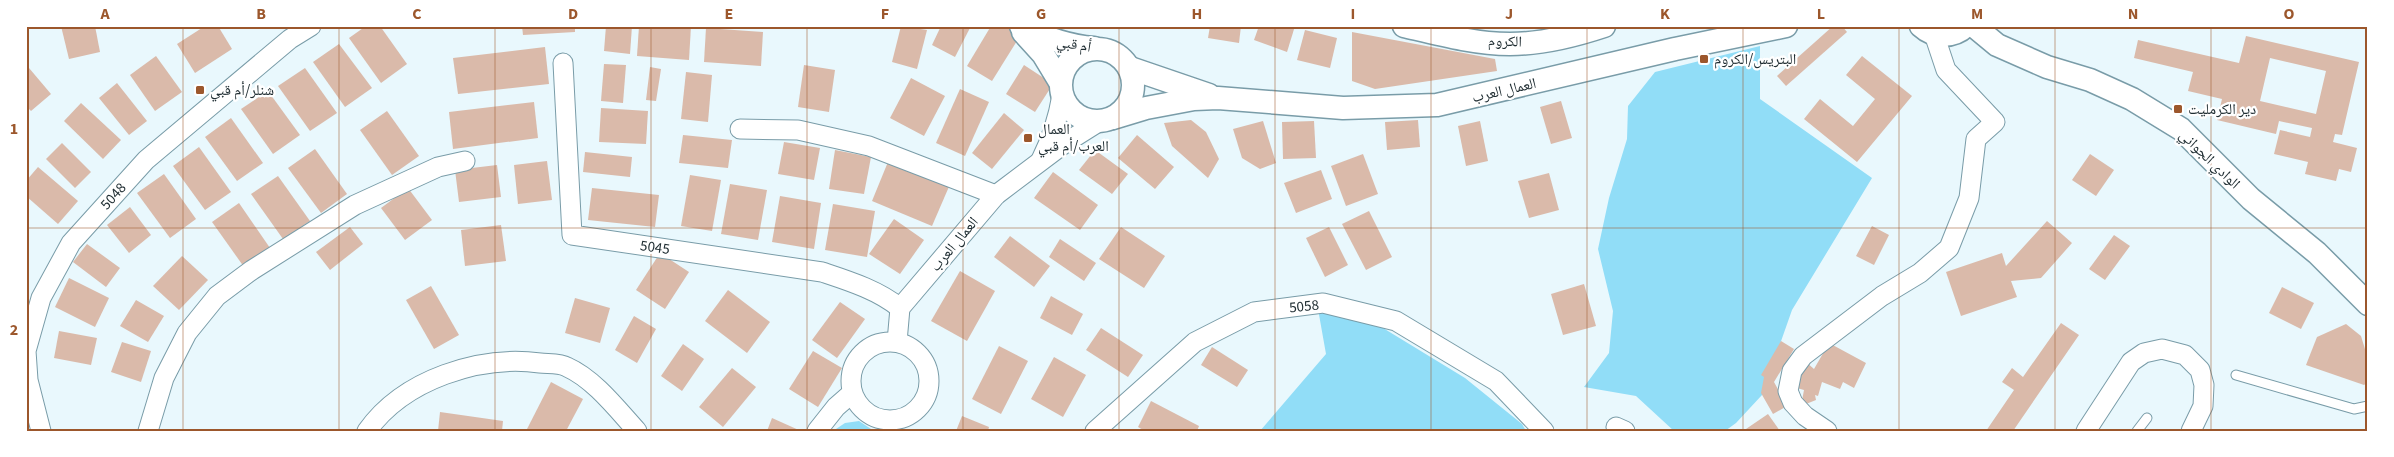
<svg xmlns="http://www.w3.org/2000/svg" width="2394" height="457" font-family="'Source Sans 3','Noto Naskh Arabic',sans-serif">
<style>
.green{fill:#91ddf7}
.building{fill:#dabaaa;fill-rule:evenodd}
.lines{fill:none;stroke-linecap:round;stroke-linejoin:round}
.service-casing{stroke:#799ca8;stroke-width:11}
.minor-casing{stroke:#799ca8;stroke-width:21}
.tertiary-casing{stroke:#799ca8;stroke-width:25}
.service{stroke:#fff;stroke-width:9}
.minor{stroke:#fff;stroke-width:19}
.tertiary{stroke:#fff;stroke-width:22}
.grid{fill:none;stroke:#9c572c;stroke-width:1;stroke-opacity:0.55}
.poi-dot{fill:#9c572c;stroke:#fff;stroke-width:2}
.labels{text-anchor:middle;stroke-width:4.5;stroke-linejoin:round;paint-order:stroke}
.street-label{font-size:15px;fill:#202e33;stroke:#fff}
.poi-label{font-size:15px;fill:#202e33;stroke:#fff;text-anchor:start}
.neatline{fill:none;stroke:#9c572c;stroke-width:2}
.grid-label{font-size:16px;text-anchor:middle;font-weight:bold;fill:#9c572c}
</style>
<rect width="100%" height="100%" fill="#e9f8fd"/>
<g class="green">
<polygon points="1760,46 1760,99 1872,178 1792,310 1762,395 1736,423 1725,431 1674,431 1636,396 1584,387 1609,353 1613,311 1598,249 1609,198 1627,139 1628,106 1655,72"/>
<polygon points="1318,309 1383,328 1465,378 1522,424 1526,431 1260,431 1326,354"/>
<polygon points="859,421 874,431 833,431 845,423"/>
</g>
<g class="building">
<polygon points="61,26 95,26 100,52 69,59"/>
<polygon points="205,26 218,26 232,49 195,73 177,44"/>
<polygon points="366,26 380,26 407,64 381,83 349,38"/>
<polygon points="522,26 575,26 575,32 523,35"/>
<polygon points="606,26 632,26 630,54 604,51"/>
<polygon points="639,26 691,26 689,60 637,56"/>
<polygon points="901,26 927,30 917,69 892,62"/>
<polygon points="941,26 971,26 955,57 932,45"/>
<polygon points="991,26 1005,26 1020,36 992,81 967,66"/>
<polygon points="1210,26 1241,26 1239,43 1208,38"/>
<polygon points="1259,26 1295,26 1287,52 1254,40"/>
<polygon points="1833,26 1842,26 1847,32 1786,86 1777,76"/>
<polygon points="706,28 763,32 761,66 704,62"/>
<polygon points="1305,30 1337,38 1330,68 1297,60"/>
<polygon points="1352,32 1495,59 1497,71 1375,89 1352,81"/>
<path d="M2246 36 2359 62 2342 135 2335 134 2333 142 2357 148 2351 172 2339 169 2336 181 2305 174 2308 162 2274 154 2280 130 2310 137 2312 128 2279 121 2276 134 2217 120 2222 99 2188 91 2193 72 2134 58 2138 40 2239 63ZM2270 58 2326 71 2316 114 2260 101Z"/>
<polygon points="339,44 372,88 345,107 313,62"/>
<polygon points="545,47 549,84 458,94 453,58"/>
<polygon points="156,56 182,92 155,111 130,75"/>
<polygon points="1862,56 1912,96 1857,162 1804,119 1820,99 1853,126 1875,99 1846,75"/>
<polygon points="604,64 626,65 623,103 601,101"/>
<polygon points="804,65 835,70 829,112 798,107"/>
<polygon points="1024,65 1053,84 1035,112 1006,94"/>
<polygon points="650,67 661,69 656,101 646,100"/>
<polygon points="29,68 51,94 31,111 26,106 26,70"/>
<polygon points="305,68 337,113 310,131 278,86"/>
<polygon points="686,72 712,75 708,122 681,119"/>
<polygon points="911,78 945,96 924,136 890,118"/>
<polygon points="117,83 147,121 129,135 99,98"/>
<polygon points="960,89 989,102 965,156 936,143"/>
<polygon points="268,91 300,135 273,154 241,109"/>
<polygon points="1561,101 1572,138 1551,144 1540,107"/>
<polygon points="534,102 538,138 453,149 449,112"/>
<polygon points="81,103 121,140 103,159 64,121"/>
<polygon points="601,108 648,111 646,144 599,142"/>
<polygon points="387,111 419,156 392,175 360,130"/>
<polygon points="1004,113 1024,130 992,169 972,153"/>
<polygon points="231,118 263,163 237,181 205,137"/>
<polygon points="1191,120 1206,132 1219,159 1208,178 1172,146 1164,123"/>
<polygon points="1418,120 1420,147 1387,150 1385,122"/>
<polygon points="1263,121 1276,163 1260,169 1242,158 1233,129"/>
<polygon points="1314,121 1316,158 1283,159 1282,122"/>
<polygon points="1480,121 1488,161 1466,166 1458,126"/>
<polygon points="683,135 732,140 728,168 679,163"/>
<polygon points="1137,135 1174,167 1155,189 1118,158"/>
<polygon points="784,142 820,148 814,180 778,174"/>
<polygon points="62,143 91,172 75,188 46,159"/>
<polygon points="199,147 231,192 205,210 173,166"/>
<polygon points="315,149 347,194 321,213 288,168"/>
<polygon points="835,150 871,157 864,194 829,189"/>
<polygon points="1095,150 1128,174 1112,194 1079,170"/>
<polygon points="585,152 632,157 630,177 583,172"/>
<polygon points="1363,154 1378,194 1346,206 1331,166"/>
<polygon points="2090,154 2114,170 2096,196 2072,180"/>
<polygon points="890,157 951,182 932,226 872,201"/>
<polygon points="547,161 552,200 518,204 514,165"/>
<polygon points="497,165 501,197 459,202 455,170"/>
<polygon points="38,167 78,201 58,224 26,196 26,181"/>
<polygon points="1321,170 1332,199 1296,213 1284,183"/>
<polygon points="1053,172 1098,205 1080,230 1034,198"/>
<polygon points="1549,173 1559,210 1529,218 1518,181"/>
<polygon points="164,174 196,219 170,238 137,193"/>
<polygon points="690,175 721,180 712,231 681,226"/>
<polygon points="278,176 310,221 283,239 251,194"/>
<polygon points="730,184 767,190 758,240 721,234"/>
<polygon points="408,188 432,220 405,240 381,208"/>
<polygon points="592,188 659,195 655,227 588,220"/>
<polygon points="780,196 821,203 814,249 772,242"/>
<polygon points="239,203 270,248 244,267 212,222"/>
<polygon points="833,204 875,211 867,257 825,250"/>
<polygon points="130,207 151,235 129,253 107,225"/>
<polygon points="1369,211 1392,257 1366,270 1342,224"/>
<polygon points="894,219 924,240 900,274 869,254"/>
<polygon points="2047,221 2072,243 2041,278 2011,281 2017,297 1961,316 1946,272 2002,253 2006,266"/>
<polygon points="501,225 506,261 465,266 461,230"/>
<polygon points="1872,226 1889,235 1874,265 1856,256"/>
<polygon points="350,227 363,244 330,270 316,252"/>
<polygon points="1121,227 1165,256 1144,288 1099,259"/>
<polygon points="1329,227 1348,265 1325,277 1306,238"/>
<polygon points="2114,235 2130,246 2105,280 2089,269"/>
<polygon points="1010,236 1050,266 1034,287 994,257"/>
<polygon points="1060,239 1096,263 1084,281 1049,257"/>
<polygon points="87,244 120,268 106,287 73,262"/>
<polygon points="660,253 689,272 665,309 636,290"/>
<polygon points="182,256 208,280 179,310 153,286"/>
<polygon points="960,271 995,291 967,341 931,321"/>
<polygon points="69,278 109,298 95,327 55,307"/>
<polygon points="1584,284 1596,326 1563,335 1551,294"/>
<polygon points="431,286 459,335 434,349 406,300"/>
<polygon points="2282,287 2314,303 2301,329 2269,313"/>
<polygon points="728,290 770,322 747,353 705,321"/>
<polygon points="1051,296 1083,314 1072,335 1040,318"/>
<polygon points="575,298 610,308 600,343 565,333"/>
<polygon points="136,300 164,316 148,342 120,326"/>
<polygon points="840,302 865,319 837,358 812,340"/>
<polygon points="634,316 656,329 637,363 615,350"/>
<polygon points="2061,323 2079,335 2013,431 1986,431 2014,390 2002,382 2012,368 2023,377"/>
<polygon points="2346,324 2361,336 2368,359 2368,382 2364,385 2306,365 2317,337"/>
<polygon points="1101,328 1143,355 1128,377 1086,350"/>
<polygon points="59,331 97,338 91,365 54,358"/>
<polygon points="1781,341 1794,349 1774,382 1787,406 1773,414 1761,393 1764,377 1761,375"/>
<polygon points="122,342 151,351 141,382 111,372"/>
<polygon points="1829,343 1866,363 1854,388 1843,382 1840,389 1822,382 1818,396 1815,395 1816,400 1801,406 1804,390 1797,388 1801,369 1806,362 1814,369"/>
<polygon points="683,344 704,359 682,391 661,376"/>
<polygon points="999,346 1028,361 1001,414 972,399"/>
<polygon points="1212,347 1248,370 1237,387 1201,365"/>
<polygon points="813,351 842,368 818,407 789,389"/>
<polygon points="1054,357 1086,375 1063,417 1031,399"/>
<polygon points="732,368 756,387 723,427 699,407"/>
<polygon points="551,382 583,399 566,431 526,431"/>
<polygon points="1151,401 1199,426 1197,431 1145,431 1138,427"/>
<polygon points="440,412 503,421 502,431 438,431"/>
<polygon points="1768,414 1780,431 1743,431"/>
<polygon points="962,416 989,427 988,431 956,431"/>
<polygon points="772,418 801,431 767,431"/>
</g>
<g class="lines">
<defs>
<g id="service">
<polyline points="2236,375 2354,409 2368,406"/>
<polyline points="2137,431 2147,418"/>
</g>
<g id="minor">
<path d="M563 63 572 235 822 272C849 281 878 290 900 308"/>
<polyline points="740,129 798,130 869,146 996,195"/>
<path d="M1041 160C1052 138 1058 119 1062 95"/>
<circle cx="890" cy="381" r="39"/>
<polyline points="897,342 900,308 996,195 1065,143 1100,121"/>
<polyline points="1616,427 1625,431"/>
<polyline points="41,431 28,380 26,351 41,298 71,243 146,160 290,39 311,26"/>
<polyline points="148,431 164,378 187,333 217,296 252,270 355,205 438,167 465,161"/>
<path d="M367 431C404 379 480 355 540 363 548 364 560 363 567 367 594 379 617 409 637 431"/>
<polyline points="817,431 836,407 852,393"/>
<polyline points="1095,431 1195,342 1254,312 1323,303 1396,321 1496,381 1544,431"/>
<polyline points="1827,431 1805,416 1793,403 1788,391 1792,371 1803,356 1882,296 1920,273 1949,248 1969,198 1976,139 1995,122 1946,70 1934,34"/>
<polyline points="2086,431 2131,362 2144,353 2162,349 2185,355 2200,370 2204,385 2203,406 2191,431"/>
</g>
<g id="tertiary">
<path d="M1021 26C1045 38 1067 46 1094 48"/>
<path d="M1404 26C1438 34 1475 44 1510 44 1543 44 1574 36 1604 26"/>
<path d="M1921 26C1934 38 1953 38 1966 26"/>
<polyline points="1974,26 1997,45 2047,67 2090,80 2132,99 2181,129 2251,199 2317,253 2368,304"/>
<polyline points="1023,32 1043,54 1060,82"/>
<circle cx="1097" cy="85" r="36"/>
<polyline points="1130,68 1209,95"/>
<polyline points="1113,118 1146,108 1194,99 1218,98 1343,108 1437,105 1675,49 1786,26"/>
</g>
</defs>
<use href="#service" class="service-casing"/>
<use href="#minor" class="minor-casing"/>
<use href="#tertiary" class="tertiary-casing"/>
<use href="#service" class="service"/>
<use href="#minor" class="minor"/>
<use href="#tertiary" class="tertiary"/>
</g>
<path class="grid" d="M183 26V431M339 26V431M495 26V431M651 26V431M807 26V431M963 26V431M1119 26V431M1275 26V431M1431 26V431M1587 26V431M1743 26V431M1899 26V431M2055 26V431M2211 26V431M26 228H2368"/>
<g class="poi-dot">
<rect x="1699" y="54" width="10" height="10" rx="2.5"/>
<rect x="195" y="85" width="10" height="10" rx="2.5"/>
<rect x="2173" y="104" width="10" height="10" rx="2.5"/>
<rect x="1023" y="133" width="10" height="10" rx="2.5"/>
</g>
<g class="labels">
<g class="street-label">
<text transform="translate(1505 41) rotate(2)" y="5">الكروم</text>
<text transform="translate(1074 44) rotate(10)" y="5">أم قبي</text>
<text transform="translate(1504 90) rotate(-13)" y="5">العمال العرب</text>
<text transform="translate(2210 159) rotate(44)" y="5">الوادي الجواني</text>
<text transform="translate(113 196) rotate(-48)" y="5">5048</text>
<text transform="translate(954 244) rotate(-50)" y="5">العمال العرب</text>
<text transform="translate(655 247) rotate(8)" y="5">5045</text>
<text transform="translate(1304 306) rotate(-6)" y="5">5058</text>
</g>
<g class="poi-label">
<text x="1714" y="64">البتريس/الكروم</text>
<text x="210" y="95">شنلر/أم قبي</text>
<text x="2188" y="114">دير الكرمليت</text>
<text x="1038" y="134">العمال<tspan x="1038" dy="17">العرب/أم قبي</tspan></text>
</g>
</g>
<rect width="2394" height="457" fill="none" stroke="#ffffff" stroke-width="55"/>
<rect x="28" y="28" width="2338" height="402" class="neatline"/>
<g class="grid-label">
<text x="105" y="19">A</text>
<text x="261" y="19">B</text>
<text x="417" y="19">C</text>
<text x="573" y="19">D</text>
<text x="729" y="19">E</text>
<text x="885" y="19">F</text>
<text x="1041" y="19">G</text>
<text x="1197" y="19">H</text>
<text x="1353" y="19">I</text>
<text x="1509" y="19">J</text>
<text x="1665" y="19">K</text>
<text x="1821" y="19">L</text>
<text x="1977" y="19">M</text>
<text x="2133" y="19">N</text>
<text x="2289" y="19">O</text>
<text x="14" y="134">1</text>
<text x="14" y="335">2</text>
</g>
</svg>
